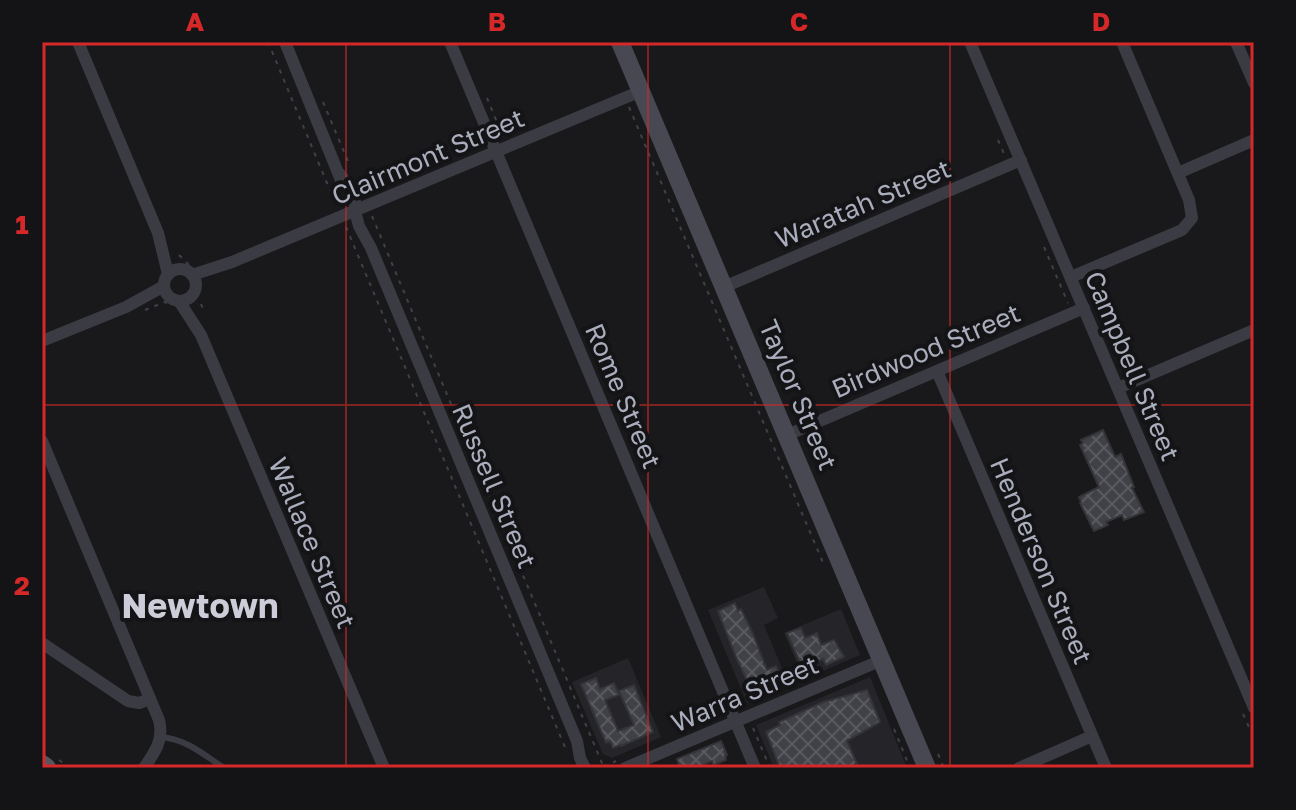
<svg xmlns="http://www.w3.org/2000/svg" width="1296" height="810" font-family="'Golos Text',sans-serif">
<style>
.built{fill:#252529}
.building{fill:url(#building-cross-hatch);stroke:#343338;stroke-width:2}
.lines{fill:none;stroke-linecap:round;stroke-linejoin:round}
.path{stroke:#3f4048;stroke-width:2;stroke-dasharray:4 6;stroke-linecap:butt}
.lane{stroke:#3b3b43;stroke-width:6}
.street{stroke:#3b3b43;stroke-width:12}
.secondary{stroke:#474851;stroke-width:18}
.primary{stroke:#555660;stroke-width:20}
.grid{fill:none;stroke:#d62828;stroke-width:2;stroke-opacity:0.55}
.labels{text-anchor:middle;stroke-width:8;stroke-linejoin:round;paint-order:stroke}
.street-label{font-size:26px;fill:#aaadbc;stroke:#141417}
.district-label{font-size:34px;font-weight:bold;fill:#cccdd8;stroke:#141417}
.neatline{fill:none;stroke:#d62828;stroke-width:3}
.grid-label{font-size:26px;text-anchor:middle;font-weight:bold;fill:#d62828}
</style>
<defs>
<pattern id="building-cross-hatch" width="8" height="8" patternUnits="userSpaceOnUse" patternTransform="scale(2)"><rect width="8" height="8" fill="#404146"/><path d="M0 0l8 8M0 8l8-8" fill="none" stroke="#595a5f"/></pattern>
</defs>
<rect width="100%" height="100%" fill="#19191c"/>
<g class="built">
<polygon points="764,587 778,618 764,625 789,685 747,703 708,610"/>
<polygon points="841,609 860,655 804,679 784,633"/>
<polygon points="628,658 661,737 612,758 603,754 572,682"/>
<polygon points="870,677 907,768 774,768 756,725"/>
</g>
<g class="building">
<polygon points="1103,430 1115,457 1121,454 1134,487 1132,488 1144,512 1124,520 1122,515 1106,522 1108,525 1094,531 1080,503 1081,502 1079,497 1099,487 1080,445 1083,443 1081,440"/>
<polygon points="735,603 738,611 741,609 753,634 767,670 776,666 783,681 753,693 736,657 718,611"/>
<polygon points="801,628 805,638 817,633 821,645 834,640 844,657 826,665 823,659 802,667 787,633"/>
<polygon points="596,678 600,689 614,683 619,695 605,700 618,731 634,725 619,691 634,685 653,732 621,746 620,745 613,748 610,741 606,743 581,684"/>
<polygon points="867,690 880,722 847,741 857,764 849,768 780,768 766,732 780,725 779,722 823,702"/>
<polygon points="721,741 727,755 725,756 726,760 713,765 712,761 696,768 680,768 677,759"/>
</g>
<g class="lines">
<g class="path">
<polyline points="268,42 337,207"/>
<polyline points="487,98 503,137"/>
<polyline points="323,102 350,166"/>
<polyline points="629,107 824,565"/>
<polyline points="998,140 1005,156"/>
<polyline points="372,216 604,768"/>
<polyline points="346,227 567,752"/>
<polyline points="1044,247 1068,303"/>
<polyline points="179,255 189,265"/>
<polyline points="201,304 203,309"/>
<polyline points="145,310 165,302 169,304"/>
<polyline points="1243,714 1254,738"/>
<polyline points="753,728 770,768"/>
<polyline points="894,729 910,768"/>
<polyline points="938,754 944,768"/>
<polyline points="59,760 71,768"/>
<polyline points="604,767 616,761"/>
</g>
<path class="lane" d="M161 737C186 739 203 754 224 768"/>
<g class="street">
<polyline points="78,42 158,233 168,274"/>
<polyline points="285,42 341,180"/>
<polyline points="450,42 755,768"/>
<polyline points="970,42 1254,708"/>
<polyline points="1236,42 1254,83"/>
<polyline points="1178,173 1254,140"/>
<polyline points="340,174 350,189 355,201 355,211 359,226 371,248 577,741 580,758 585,768"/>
<circle cx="180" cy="285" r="16"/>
<polyline points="192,275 232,262 641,91"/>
<polyline points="1071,277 1182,230 1192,218 1189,200 1122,42"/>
<polyline points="724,287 1021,160"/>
<polyline points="179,301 201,335 384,768"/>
<polyline points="42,341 126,307 164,286"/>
<polyline points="937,371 1106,768"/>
<polyline points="1118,388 1254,330"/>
<polyline points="787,435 1084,308"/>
<path d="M42 441 159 720C164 740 155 752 144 768"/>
<polyline points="42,643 128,701 139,703 150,699"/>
<polyline points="625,768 882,660"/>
<polyline points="1019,768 1092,736"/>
</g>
<polyline class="secondary" points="620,42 927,768"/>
<polyline class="primary" points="42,765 46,768"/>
</g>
<path class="grid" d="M346 42V768M648 42V768M950 42V768M42 405H1254"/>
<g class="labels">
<g class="street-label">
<text transform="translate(428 157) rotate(-23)" y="9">Clairmont Street</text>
<text transform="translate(863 204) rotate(-23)" y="9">Waratah Street</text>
<text transform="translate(926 351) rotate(-23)" y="9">Birdwood Street</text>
<text transform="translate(1132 366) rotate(67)" y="9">Campbell Street</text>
<text transform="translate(798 395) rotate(67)" y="9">Taylor Street</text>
<text transform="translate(623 396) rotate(67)" y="9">Rome Street</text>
<text transform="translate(494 486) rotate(67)" y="9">Russell Street</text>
<text transform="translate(312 543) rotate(67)" y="9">Wallace Street</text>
<text transform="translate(1041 561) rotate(67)" y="9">Henderson Street</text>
<text transform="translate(745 694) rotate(-23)" y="9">Warra Street</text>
</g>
<g class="district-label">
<text x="200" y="618">Newtown</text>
</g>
</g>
<rect width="1296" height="810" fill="none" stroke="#141417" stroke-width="88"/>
<rect x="44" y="44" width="1208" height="722" class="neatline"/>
<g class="grid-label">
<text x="195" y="31">A</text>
<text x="497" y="31">B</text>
<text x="799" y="31">C</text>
<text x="1101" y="31">D</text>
<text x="22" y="234">1</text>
<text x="22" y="595">2</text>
</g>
</svg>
